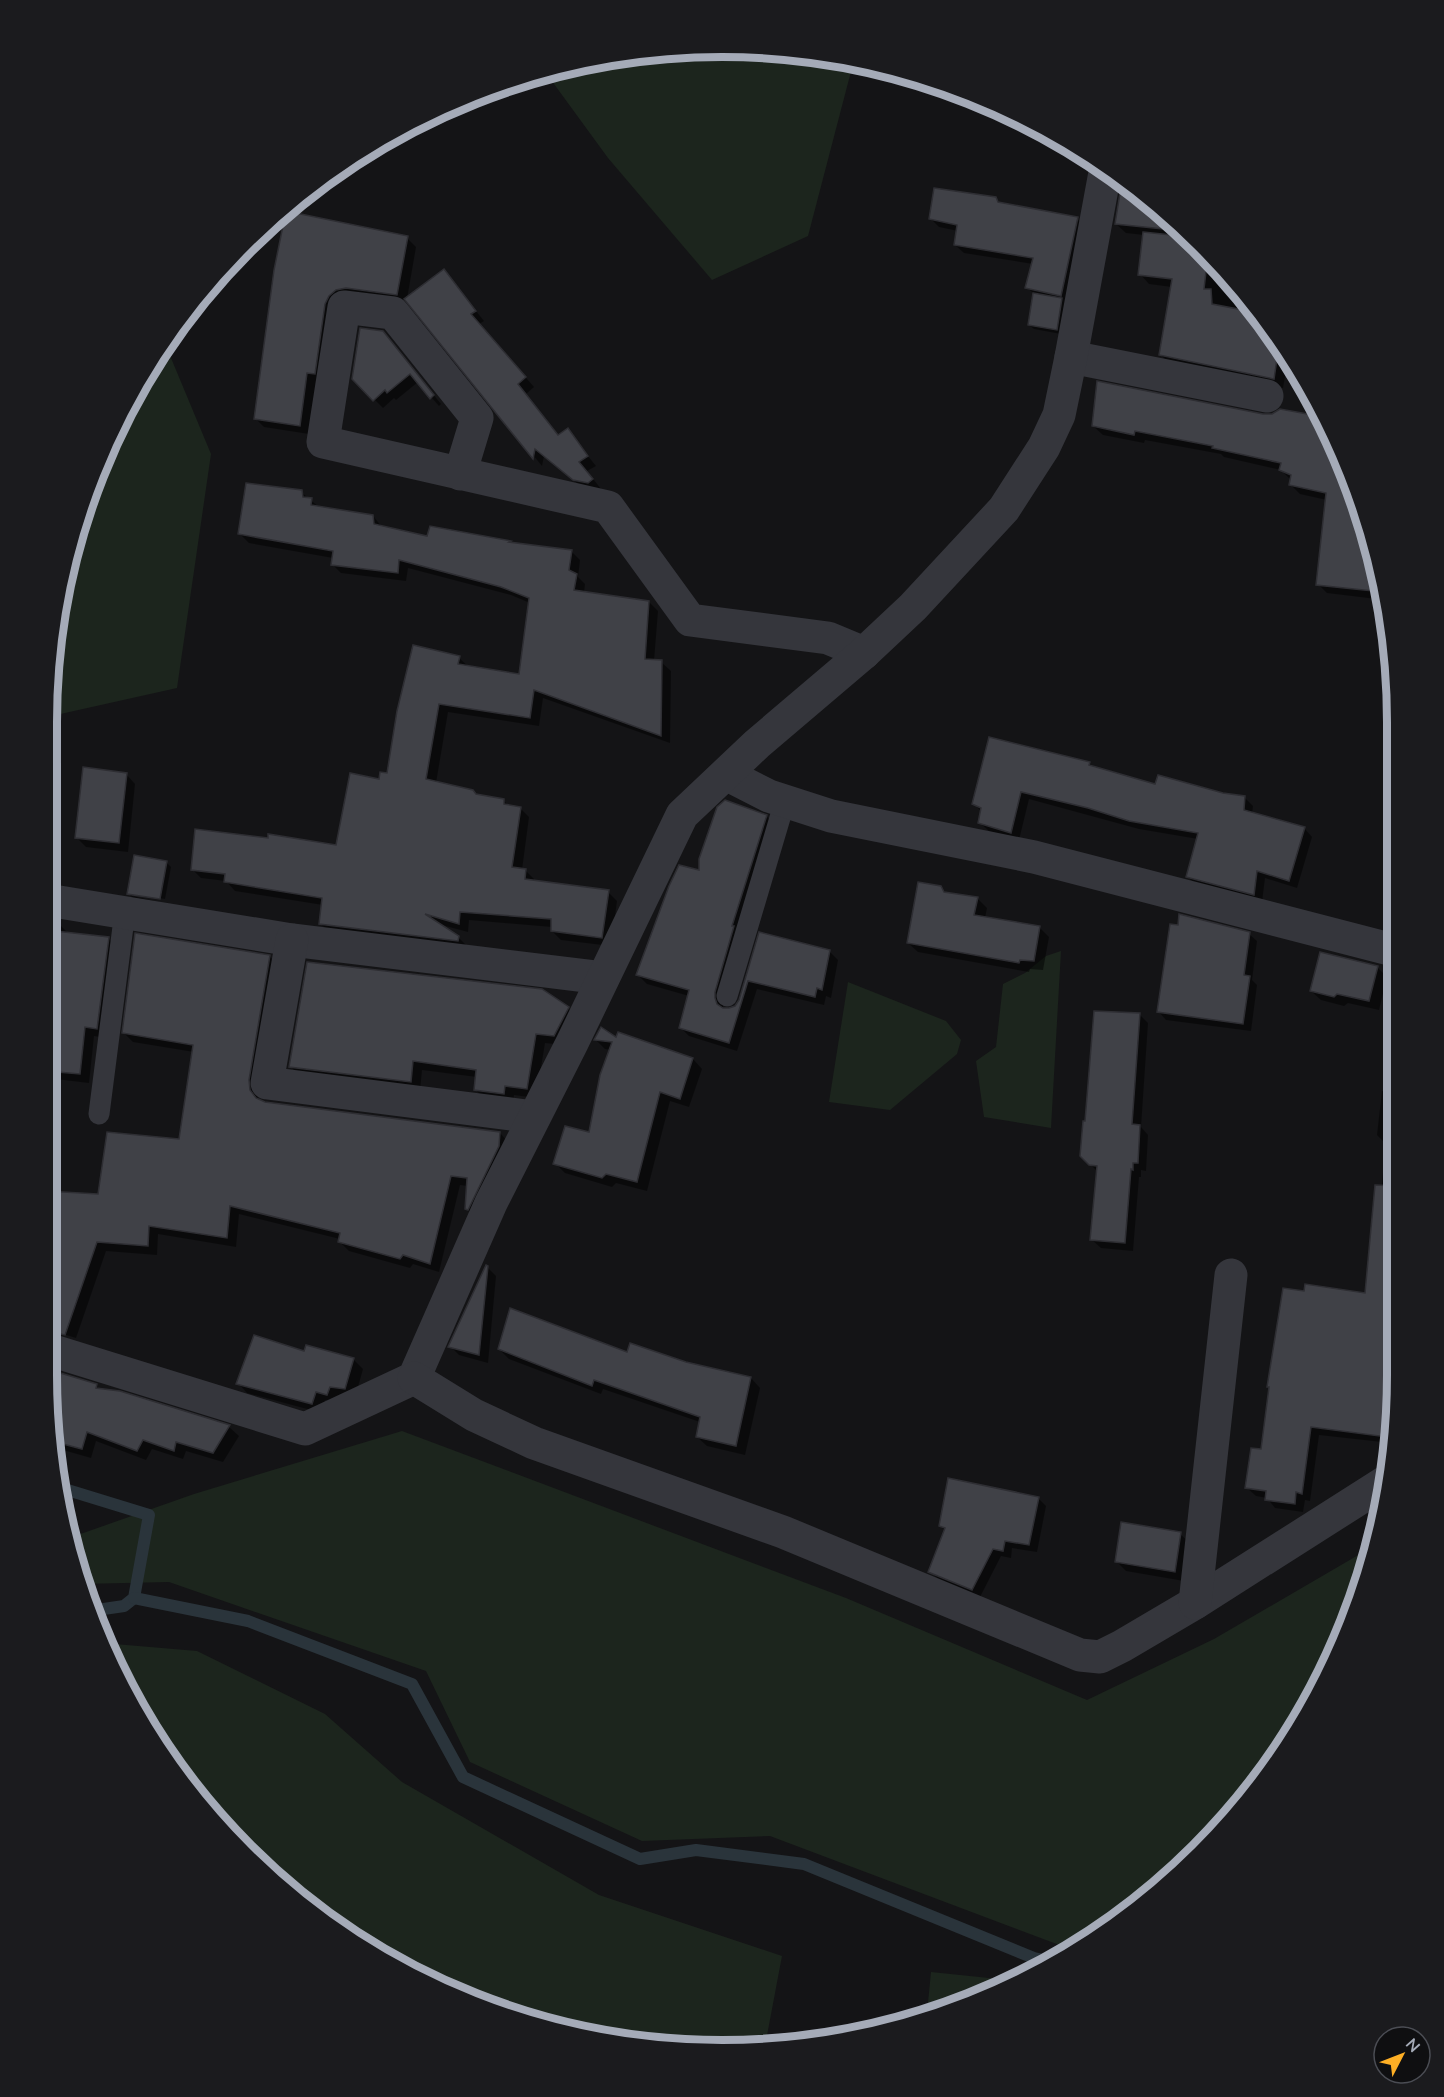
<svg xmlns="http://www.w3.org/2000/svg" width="1444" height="2097" font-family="Mulish,sans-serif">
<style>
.green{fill:#1c251d}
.shadow{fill:#0007}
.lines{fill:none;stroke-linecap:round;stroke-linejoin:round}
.stream{stroke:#2a343b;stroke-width:12}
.building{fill:#404147;stroke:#2e2e33;stroke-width:1.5}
.service{stroke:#35363c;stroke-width:21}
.minor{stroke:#35363c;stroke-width:33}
.rim{fill:none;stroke:#a5abb8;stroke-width:8}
</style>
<rect width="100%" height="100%" fill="#141416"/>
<g class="green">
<polygon points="722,47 854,60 808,236 712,280 608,158 546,73 591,59"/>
<polygon points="166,346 211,454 177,688 47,717 59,591 82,505 137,385"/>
<polygon points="1061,951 1051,1128 984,1117 976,1061 996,1047 1003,984 1025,973 1046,956"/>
<polygon points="848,982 946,1021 961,1040 957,1054 890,1110 829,1102"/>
<polygon points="402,1431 846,1598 1087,1700 1214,1639 1372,1547 1346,1634 1283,1751 1199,1853 1098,1936 1077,1949 1062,1946 770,1836 642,1841 470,1762 426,1671 169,1582 81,1584 70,1550 68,1534 72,1537 194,1494"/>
<polygon points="103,1643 197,1651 325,1714 402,1782 599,1895 782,1956 765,2046 722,2050 634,2045 463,1999 347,1937 277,1883 160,1750"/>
<polygon points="931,1972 1019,1981 927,2013"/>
</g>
<g class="shadow">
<polygon points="1123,181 1200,245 1258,311 1288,359 1283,388 1170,364 1161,355 1172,287 1149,284 1140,274 1144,235 1126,233 1116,224"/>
<polygon points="996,199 1002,205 1077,219 1085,227 1061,334 1034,329 1029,325 1035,295 1027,287 1033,264 964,253 955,245 958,231 939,227 931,219"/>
<polygon points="407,238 416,247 407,299 444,271 484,321 479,324 534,387 526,394 559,436 567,430 596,466 587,471 601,489 583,488 544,456 542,466 407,300 406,304 356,297 309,434 264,427 255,418 276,270"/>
<polygon points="382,332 441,404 439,406 418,382 396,400 394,398 383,408 353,378"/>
<polygon points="1263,416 1328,423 1385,591 1385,600 1327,593 1318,584 1327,500 1300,494 1290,484 1291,480 1281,470 1224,457 1221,454 1145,440 1144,443 1103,435 1093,426"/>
<polygon points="301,492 320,508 373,516 382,527 428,538 431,527 510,542 571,551 580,560 578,577 585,584 584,593 649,602 658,611 654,661 661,662 671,671 670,743 543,698 539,726 448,712 436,783 476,795 504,801 510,807 520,808 529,817 522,870 525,870 534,879 534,882 608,892 617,901 611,946 561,940 552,931 552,927 469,920 468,932 438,924 458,937 467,946 330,933 321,924 323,905 235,891 226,881 201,878 192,869 337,846 380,781 389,774 459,658 469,667 520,675 530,603 511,595 408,568 406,581 341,573 332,564 333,558 249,543 240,534"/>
<polygon points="1089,763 1094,767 1157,786 1244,797 1253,806 1252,814 1304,828 1312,837 1297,888 1265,878 1262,902 1196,885 1188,877 1198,839 1139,829 1029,799 1019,840 989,831 980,823 982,812 974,804"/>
<polygon points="126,774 135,784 128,852 86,847 76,837"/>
<polygon points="766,816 775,825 723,1002 723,1010 737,1006 760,934 829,951 838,960 831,998 826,996 824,1005 757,989 737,1051 689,1036 680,1027 689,996 647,984 638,975 700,872"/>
<polygon points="166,862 171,867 165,899 132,893 132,896 164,903 133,898 129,894"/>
<polygon points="940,888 946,894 977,898 987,908 985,918 1040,928 1049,937 1043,970 1030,969 1029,972 918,952 908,943"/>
<polygon points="47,922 59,924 68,933 108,938 118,948 106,1038 94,1036 89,1083 47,1078"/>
<polygon points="1249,934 1257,941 1252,980 1257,985 1251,1031 1166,1020 1159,1012"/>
<polygon points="270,957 279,966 257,1090 259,1101 264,1103 500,1133 509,1143 476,1218 466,1209 468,1186 460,1185 439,1272 413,1264 410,1268 349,1251 339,1241 340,1239 239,1214 236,1247 158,1234 157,1255 106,1251 76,1338 47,1329 47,1188 52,1193 99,1196 180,1140 194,1052 133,1042 124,1033"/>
<polygon points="1377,967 1387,977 1379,1010 1348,1003 1344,1006 1321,1000 1311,991"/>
<polygon points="568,1008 577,1017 564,1045 545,1043 536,1098 514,1095 513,1103 485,1100 476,1090 477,1077 422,1070 420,1091 300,1076 290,1066"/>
<polygon points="1140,1015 1148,1023 1141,1127 1148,1135 1146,1171 1141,1170 1141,1177 1139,1177 1133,1251 1101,1248 1092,1240 1098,1172 1090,1164 1087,1123"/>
<polygon points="619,1034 693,1059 702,1069 689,1107 670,1101 647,1191 616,1183 612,1187 565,1173 555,1163 590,1134 611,1050 605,1049 596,1040 617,1039"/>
<polygon points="1382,1091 1397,1092 1398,1375 1391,1443 1319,1435 1310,1501 1305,1500 1303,1512 1275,1508 1267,1498 1256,1496 1247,1488 1262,1451 1305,1293 1367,1295 1377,1231 1386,1144 1377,1135"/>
<polygon points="487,1267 496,1276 488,1363 459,1355 450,1346"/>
<polygon points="499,1349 686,1364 751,1378 760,1388 745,1455 707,1446 697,1437 700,1422 603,1389 601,1394 509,1359"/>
<polygon points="305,1353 353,1359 363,1369 355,1398 337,1403 325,1400 322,1413 247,1393 238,1383"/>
<polygon points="96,1386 102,1391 120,1393 229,1427 239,1436 223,1462 186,1451 183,1459 152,1449 146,1460 96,1441 91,1458 56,1448 50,1401"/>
<polygon points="1038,1498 1046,1506 1037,1552 1012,1548 1011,1558 1001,1556 980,1597 938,1579 930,1571 946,1531 940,1526"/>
<polygon points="1180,1534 1190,1543 1184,1581 1126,1571 1116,1561"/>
</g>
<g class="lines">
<g class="stream">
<polyline points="61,1488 149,1515 134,1598 124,1606 90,1611"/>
<polyline points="134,1598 248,1621 412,1684 463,1777 640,1859 696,1850 804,1864 1034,1958 1053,1962"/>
</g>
</g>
<g class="building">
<polygon points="1122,181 1139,195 1183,231 1115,224"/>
<polygon points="934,188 996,197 998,202 1078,217 1061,296 1025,288 1033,258 954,245 957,225 929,219"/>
<polygon points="286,211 408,236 397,295 346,288 336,290 329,296 325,304 315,374 307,373 300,426 254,419 274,270"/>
<polygon points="1143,232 1191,237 1200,245 1208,254 1204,289 1211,289 1212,304 1259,313 1279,345 1274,379 1159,355 1172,279 1138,275"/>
<polygon points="444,269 476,311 471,314 526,377 518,384 558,435 568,428 588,456 579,462 593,479 588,483 573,480 535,449 533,459 404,299"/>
<polygon points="1033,293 1062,298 1057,330 1028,325"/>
<polygon points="360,328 383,331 434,395 430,399 410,374 387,393 385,390 373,401 352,379"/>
<polygon points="1097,381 1263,414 1272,414 1280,409 1324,417 1328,423 1376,565 1373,591 1316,585 1326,493 1289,485 1291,475 1279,470 1281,463 1212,448 1213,446 1135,431 1134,435 1092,426"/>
<polygon points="246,483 302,490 303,497 312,498 311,505 373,515 374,524 427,536 430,526 511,541 509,542 572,550 569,570 577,574 574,590 649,601 645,659 662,660 661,736 534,690 530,718 439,704 426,779 473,790 476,794 504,799 504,804 521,807 512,867 526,869 525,879 609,890 602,938 551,931 551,919 460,912 459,924 425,914 459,936 458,941 319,924 322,898 224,882 225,874 191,870 195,829 268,838 268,834 336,845 350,773 379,779 380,772 387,773 397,711 413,645 460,656 458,664 519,674 529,598 501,587 399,560 398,573 331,565 333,551 238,534"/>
<polygon points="989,737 1090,762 1089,765 1155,784 1158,775 1223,793 1245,796 1244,810 1305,827 1289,881 1257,871 1254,895 1186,877 1198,833 1129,821 1088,808 1021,792 1011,833 978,823 981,808 972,804"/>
<polygon points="83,767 127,773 119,843 75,838"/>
<polygon points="725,800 767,815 732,926 734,926 715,992 715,998 717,1004 723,1008 729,1008 735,1006 739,1000 759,932 830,950 822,990 817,988 815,997 748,981 729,1043 679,1028 689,990 636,975 669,886 679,865 699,870 699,859 717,807"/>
<polygon points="134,855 167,861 160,899 127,894"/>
<polygon points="918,882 941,886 944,892 978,897 974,915 1040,926 1034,961 1020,960 1019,963 907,943"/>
<polygon points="1179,914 1250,932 1244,975 1250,976 1243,1024 1157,1012 1170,924 1178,925"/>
<polygon points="46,930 109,937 97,1029 85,1027 80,1074 46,1071"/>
<polygon points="135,933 270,955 249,1080 250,1090 256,1098 265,1102 500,1132 499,1146 468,1210 465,1209 467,1178 451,1176 430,1264 403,1255 400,1259 338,1242 340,1233 230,1206 227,1238 149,1226 148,1246 97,1242 65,1335 46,1331 46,1191 98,1194 107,1132 179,1139 193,1045 122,1033"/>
<polygon points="1320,952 1378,966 1369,1001 1337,994 1334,997 1310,991"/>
<polygon points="307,962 542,989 569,1007 554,1036 536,1034 527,1089 505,1086 504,1094 474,1090 476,1070 413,1061 411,1082 289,1067"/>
<polygon points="1094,1011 1140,1013 1132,1124 1140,1125 1138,1163 1133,1163 1133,1170 1131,1169 1125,1243 1090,1240 1097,1166 1089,1165 1080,1156 1083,1121 1085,1121"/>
<polygon points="601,1027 616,1037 618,1032 693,1058 680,1099 660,1092 637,1182 606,1174 602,1178 553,1164 565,1126 589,1132 600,1075 612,1042 594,1040"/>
<polygon points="1375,1185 1398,1186 1398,1375 1391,1436 1387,1436 1387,1437 1311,1427 1302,1494 1296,1492 1295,1504 1265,1500 1266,1491 1245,1488 1251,1448 1261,1449 1269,1387 1267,1387 1283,1288 1304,1291 1305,1284 1365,1293"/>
<polygon points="486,1265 488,1266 479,1355 448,1347"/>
<polygon points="510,1308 627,1352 630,1343 686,1362 751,1377 736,1446 696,1437 700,1417 594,1380 592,1386 498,1349"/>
<polygon points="254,1335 304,1351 306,1345 354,1358 345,1389 330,1387 327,1395 316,1392 312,1404 236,1384"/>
<polygon points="57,1372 97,1384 96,1388 120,1391 230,1425 213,1453 176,1442 174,1451 143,1440 137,1451 87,1432 82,1449 55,1442 49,1397"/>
<polygon points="948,1478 1039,1497 1029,1545 1005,1541 1003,1551 993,1549 972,1590 928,1572 945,1528 939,1526"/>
<polygon points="1121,1522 1181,1532 1175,1572 1115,1562"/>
</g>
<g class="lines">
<g class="service">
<polyline points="727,996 785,801"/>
<polyline points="99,1114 125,911"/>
</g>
<g class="minor">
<polyline points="1071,357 1267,396"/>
<polyline points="460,474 477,418 393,313 344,307 323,442 608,507 690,620 828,638 864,653"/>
<polyline points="726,774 769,796 831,816 1034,857 1397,951"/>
<polyline points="47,900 292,940 603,978"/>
<polyline points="292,940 267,1083 534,1117"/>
<polyline points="47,1349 305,1429 414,1378 491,1203 572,1043 682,815 757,744 864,653 913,607 1004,509 1044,447 1059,415 1071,357 1106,167"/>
<polyline points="414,1378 474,1415 534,1443 783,1532 1080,1655 1100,1657 1122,1646 1195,1603 1387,1481"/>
<polyline points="1195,1603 1231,1275"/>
</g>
</g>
<path d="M0 0H1444V2097H0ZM722 57H722A665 665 0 0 1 1387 722V1375A665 665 0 0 1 722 2040H722A665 665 0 0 1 57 1375V722A665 665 0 0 1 722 57Z" fill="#1b1b1e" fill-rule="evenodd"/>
<path class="rim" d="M722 57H722A665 665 0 0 1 1387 722V1375A665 665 0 0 1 722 2040H722A665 665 0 0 1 57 1375V722A665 665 0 0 1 722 57Z"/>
<g transform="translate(1402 2055) rotate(48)"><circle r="28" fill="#0f0f11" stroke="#4b4d54" stroke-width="1.5"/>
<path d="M0-4.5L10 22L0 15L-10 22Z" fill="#feaf25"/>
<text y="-9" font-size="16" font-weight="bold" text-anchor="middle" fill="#a5abb8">N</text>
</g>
</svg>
